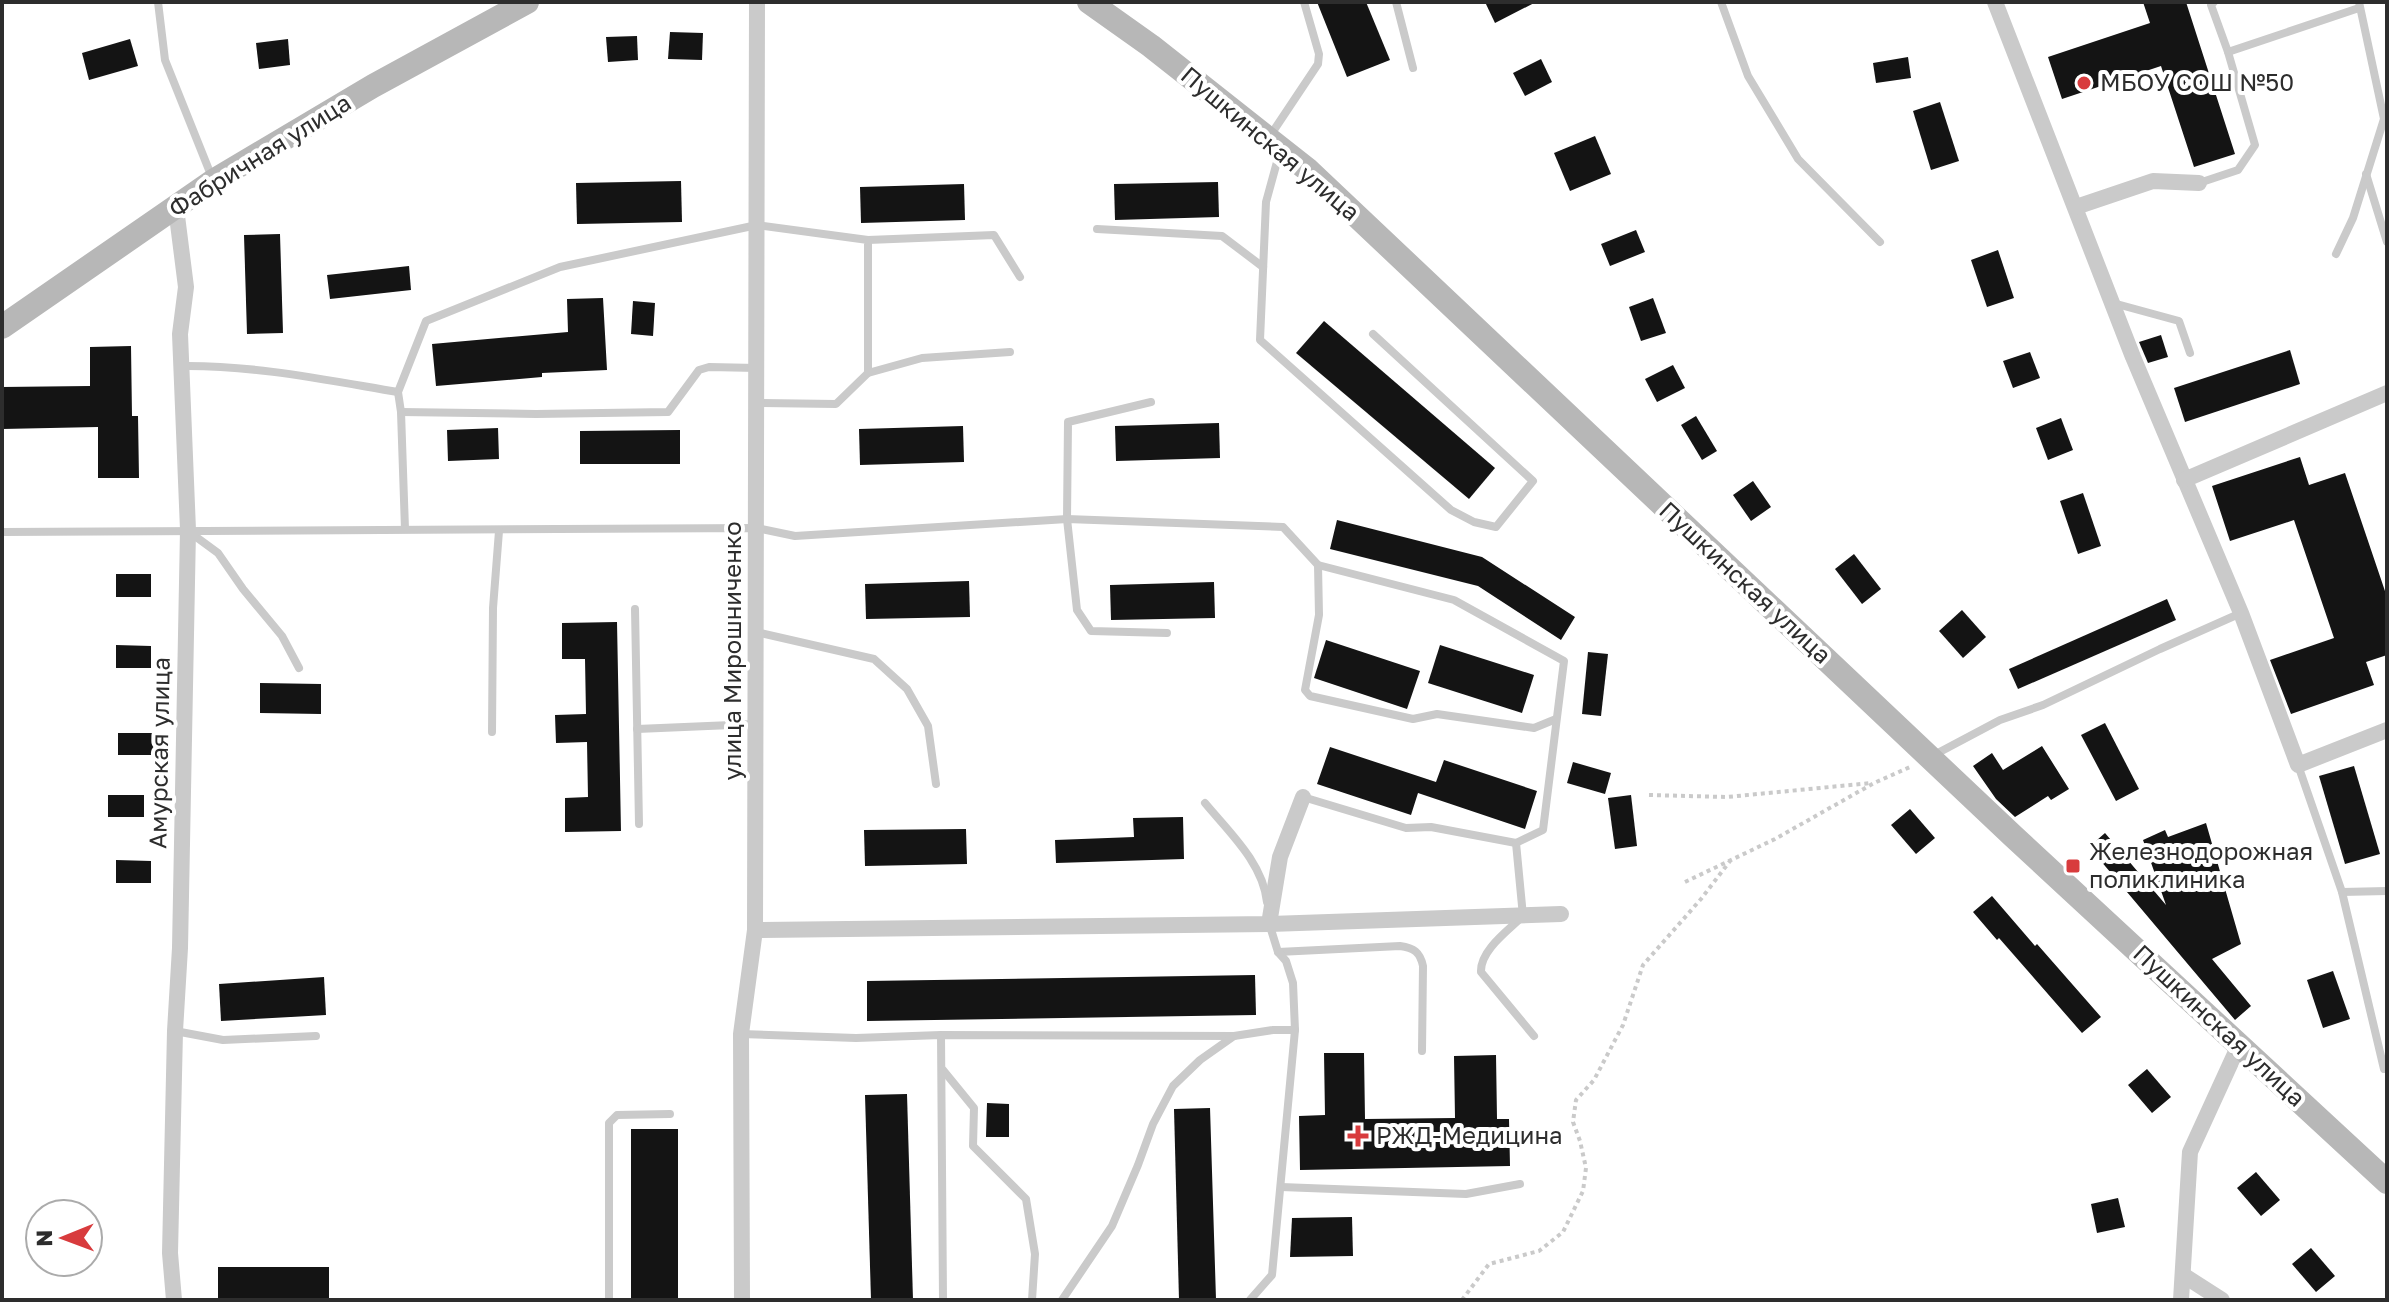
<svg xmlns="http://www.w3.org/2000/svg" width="2389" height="1302" font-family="'Golos Text',sans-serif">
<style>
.building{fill:#141414}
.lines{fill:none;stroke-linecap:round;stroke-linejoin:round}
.path{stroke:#cacaca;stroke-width:4;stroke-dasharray:4 4;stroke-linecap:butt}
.lane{stroke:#cacaca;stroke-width:8}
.street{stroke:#cacaca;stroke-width:16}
.secondary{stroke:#b7b7b7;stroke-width:24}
.poi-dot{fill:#d83b3d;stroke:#fff;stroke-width:3}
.labels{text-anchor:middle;stroke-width:8;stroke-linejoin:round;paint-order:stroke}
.poi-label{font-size:24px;fill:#2d2d2d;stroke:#fff;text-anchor:start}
.street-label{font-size:24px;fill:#2d2d2d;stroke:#fff}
</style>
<rect width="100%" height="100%" fill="#fff"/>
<g class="building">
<polygon points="1317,2 1366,2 1390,60 1347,77"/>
<polygon points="1485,2 1536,2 1495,23"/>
<polygon points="2143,2 2186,2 2235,154 2194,167 2161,66 2062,99 2048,57 2150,23"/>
<polygon points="670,32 703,33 702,60 668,59"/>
<polygon points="637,36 638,60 608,62 606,37"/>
<polygon points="130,39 138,66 89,80 82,53"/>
<polygon points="288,39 290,65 259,69 256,43"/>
<polygon points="1908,57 1911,78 1876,83 1873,63"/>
<polygon points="1541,59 1552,82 1525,96 1513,73"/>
<polygon points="1940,102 1959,161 1931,170 1913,111"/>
<polygon points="1595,136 1611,174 1570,191 1554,153"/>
<polygon points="681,181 682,222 577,224 576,183"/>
<polygon points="1218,182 1219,217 1115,220 1114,184"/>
<polygon points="964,184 965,220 861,223 860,187"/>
<polygon points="1636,230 1645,252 1610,266 1601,244"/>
<polygon points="280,234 283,333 247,334 244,235"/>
<polygon points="1998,250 2014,298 1987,307 1971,260"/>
<polygon points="409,266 411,290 330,299 327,275"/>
<polygon points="603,298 607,370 542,373 542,377 436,386 432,344 568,332 567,299"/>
<polygon points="1653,298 1666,333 1641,341 1629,307"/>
<polygon points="633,301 655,303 653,336 631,334"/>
<polygon points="1324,321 1495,468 1469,499 1296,353"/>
<polygon points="2161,335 2168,357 2148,363 2139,342"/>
<polygon points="131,346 132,416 138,416 139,478 98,478 98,427 2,429 2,387 90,386 90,347"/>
<polygon points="2290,350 2300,384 2185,422 2174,388"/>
<polygon points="2030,352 2040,378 2013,388 2003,361"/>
<polygon points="1673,365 1685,388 1657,402 1645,379"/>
<polygon points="1696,416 1717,451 1702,460 1681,425"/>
<polygon points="2061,418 2073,450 2048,460 2036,428"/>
<polygon points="1219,423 1220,458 1116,461 1115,426"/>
<polygon points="963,426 964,462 860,465 859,429"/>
<polygon points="498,428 499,459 448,461 447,430"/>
<polygon points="680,430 680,464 580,464 580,431"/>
<polygon points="2300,457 2309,485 2345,473 2387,597 2387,655 2366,662 2374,685 2291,714 2270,660 2334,638 2294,520 2230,541 2212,486"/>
<polygon points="1753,481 1771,507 1751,521 1733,495"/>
<polygon points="2083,493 2101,546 2078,554 2060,501"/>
<polygon points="1337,520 1482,557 1575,617 1561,640 1478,586 1330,549"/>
<polygon points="1854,554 1881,589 1862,604 1835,569"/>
<rect x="116" y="574" width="35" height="23"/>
<polygon points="969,581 970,617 866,619 865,584"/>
<polygon points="1214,582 1215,618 1111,620 1110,585"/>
<polygon points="2167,599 2176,620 2018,689 2009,669"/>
<polygon points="1962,610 1986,637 1963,658 1939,631"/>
<polygon points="617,622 621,831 565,832 565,798 588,797 587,742 556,743 555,715 586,714 585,659 562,659 562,623"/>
<polygon points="1326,640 1420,671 1407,709 1314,678"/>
<polygon points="116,645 151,646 151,668 116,668"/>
<polygon points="1440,645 1534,675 1522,713 1428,683"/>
<polygon points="1588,652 1608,654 1601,716 1582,714"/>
<polygon points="260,683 321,684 321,714 260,713"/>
<polygon points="2105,723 2139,789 2116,801 2081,735"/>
<rect x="118" y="733" width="36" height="22"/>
<polygon points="2042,746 2069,789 2051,800 2048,796 2015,817 1996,799 1973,766 1992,753 2003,770"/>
<polygon points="1330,747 1436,782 1444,760 1537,791 1525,829 1418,793 1411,815 1317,784"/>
<polygon points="1573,762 1611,773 1605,794 1567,783"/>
<polygon points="2354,766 2380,854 2345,864 2319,776"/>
<rect x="108" y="795" width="36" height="22"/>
<polygon points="1631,795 1637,846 1615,849 1608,798"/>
<polygon points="1910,809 1935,838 1916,854 1891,825"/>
<polygon points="1183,817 1184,859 1056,863 1055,840 1134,837 1133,818"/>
<polygon points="2206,823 2241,944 2212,959 2251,1006 2235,1020 2089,847 2105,833 2166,905 2143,840 2165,830 2168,837"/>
<polygon points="966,829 967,864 865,866 864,830"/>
<polygon points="116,860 151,861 151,883 116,883"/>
<polygon points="1992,896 2035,946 2037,944 2101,1017 2082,1033 1999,938 1997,940 1973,912"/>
<polygon points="2333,971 2350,1019 2323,1028 2307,980"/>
<polygon points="1255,975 1256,1015 867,1021 867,981"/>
<polygon points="324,977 326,1015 221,1021 219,984"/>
<polygon points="1324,1053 1364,1053 1365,1119 1455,1118 1454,1056 1496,1055 1497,1119 1509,1119 1510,1166 1300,1170 1299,1116 1325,1115"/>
<polygon points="2147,1069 2171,1097 2152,1113 2128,1085"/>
<polygon points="907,1094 913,1300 871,1300 865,1095"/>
<polygon points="987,1103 1009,1104 1009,1137 986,1137"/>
<polygon points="1210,1108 1216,1300 1179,1300 1174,1109"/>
<rect x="631" y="1129" width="47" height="171"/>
<polygon points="2256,1172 2280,1200 2261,1216 2237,1188"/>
<polygon points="2118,1198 2125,1227 2097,1233 2091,1204"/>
<polygon points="1352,1217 1353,1256 1290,1257 1292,1218"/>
<polygon points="2311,1248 2335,1276 2316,1292 2292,1264"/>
<rect x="218" y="1267" width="111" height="33"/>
</g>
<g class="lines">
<g class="path">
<polyline points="1649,795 1727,797 1871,783"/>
<polyline points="1685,882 1775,839 1874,783 1910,767"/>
<polyline points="1462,1300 1489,1264 1539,1251 1563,1232 1583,1191 1586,1168 1580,1141 1573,1122 1576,1100 1594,1080 1623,1025 1643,965 1701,899 1730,861"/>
</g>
<g class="lane">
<polyline points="158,2 165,60 213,180"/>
<polyline points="1396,2 1413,68"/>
<polyline points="1721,2 1748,76 1798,159 1880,242"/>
<polyline points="2228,52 2359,8"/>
<polyline points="1270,136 1318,64 1319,54 1304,2"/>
<polyline points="1280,151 1266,202 1260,340 1451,510 1474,522 1496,527 1533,481 1373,334"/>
<polyline points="2366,174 2387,242"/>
<polyline points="2199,183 2238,170 2255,145 2228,52 2211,5 2214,2"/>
<polyline points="1097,229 1222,236 1263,267"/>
<polyline points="868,240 994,235 1020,277"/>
<polyline points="2336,254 2353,218 2384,119 2359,2"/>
<polyline points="2113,303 2179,321 2190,353"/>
<path d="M181 366C254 365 326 380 398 392"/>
<polyline points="868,373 922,358 1010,352"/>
<polyline points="1151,402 1068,422 1067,519 1077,610 1091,631 1167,633"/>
<polyline points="401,412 536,414 668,412 699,370 709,367 757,368"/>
<polyline points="405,529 401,412 398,392 426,321 560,267 757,225 868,240 868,373 836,404 757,403"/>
<polyline points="188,531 218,553 243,589 282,636 299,668"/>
<polyline points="2,532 757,528 795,536 1067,519 1283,527 1318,565 1319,615 1305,690 1310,696 1413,719 1437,714 1534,728 1556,719"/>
<polyline points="635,609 639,824"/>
<polyline points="756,632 874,659 907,689 928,726 936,784"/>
<polyline points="637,729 755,724"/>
<polyline points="492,732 493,608 499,531"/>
<polyline points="1934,755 2000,720 2043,705 2160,649 2241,613"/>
<polyline points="2298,765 2342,892 2387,891"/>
<polyline points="1303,797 1406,828 1431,827 1516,843 1543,830 1564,661 1454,600 1318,565"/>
<path d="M1205 803C1229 832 1263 863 1267 902"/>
<path d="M1516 843 1523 916C1509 930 1480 950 1481 972L1534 1036"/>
<polyline points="2342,892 2384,1069 2387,1069"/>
<path d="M1278 952 1400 946C1414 948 1420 952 1423 966L1422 1051"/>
<polyline points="175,1031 223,1040 316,1036"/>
<polyline points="741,1034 856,1038 941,1035 1234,1036"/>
<polyline points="941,1035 943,1300"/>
<polyline points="943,1070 974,1108 973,1146 1026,1199 1035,1254 1032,1300"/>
<polyline points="1281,1187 1466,1194 1520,1184"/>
<polyline points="609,1300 609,1123 617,1115 670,1114"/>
<polyline points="1062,1300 1112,1226 1138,1165 1153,1124 1173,1086 1200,1060 1234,1036 1273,1030 1295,1030"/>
<polyline points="1250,1300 1272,1275 1295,1030 1293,983 1286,961 1278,952 1269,923"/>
</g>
<g class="street">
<polyline points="1995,2 2133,357 2241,613 2298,765 2387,730"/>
<polyline points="2076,207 2153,181 2199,183"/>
<polyline points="2184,480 2387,393"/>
<polyline points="1269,924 1280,857 1303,797"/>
<polyline points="755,930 1269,924 1561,914"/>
<polyline points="2183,1275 2222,1300"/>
<polyline points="174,1300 170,1253 175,1031 180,948 188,530 180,334 186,287 176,208"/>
<polyline points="742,1300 741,1034 755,930 757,2"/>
<polyline points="2181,1300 2190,1152 2239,1045"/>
</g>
<g class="secondary">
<polyline points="1089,2 1151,46 1308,170 2013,836 2387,1182"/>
<polyline points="2,327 213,181 373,86 527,2"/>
</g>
</g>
<g class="poi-dot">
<circle cx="2084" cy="83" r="8"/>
<rect x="2065" y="858" width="16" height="16" rx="4"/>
<path d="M1354 1124h8v8h8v8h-8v8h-8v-8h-8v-8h8z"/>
</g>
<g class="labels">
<g class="poi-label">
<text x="2100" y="91">МБОУ СОШ №50</text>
<text x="2089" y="860">Железнодорожная<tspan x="2089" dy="28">поликлиника</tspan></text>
<text x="1376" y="1144">РЖД-Медицина</text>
</g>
<g class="street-label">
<text transform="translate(1270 144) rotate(40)" y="8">Пушкинская улица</text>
<text transform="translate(260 156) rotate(-32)" y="8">Фабричная улица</text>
<text transform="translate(1745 583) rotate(43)" y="8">Пушкинская улица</text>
<text transform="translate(733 651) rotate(-90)" y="8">улица Мирошниченко</text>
<text transform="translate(160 753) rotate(-89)" y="8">Амурская улица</text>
<text transform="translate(2219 1026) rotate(43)" y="8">Пушкинская улица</text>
</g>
</g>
<rect width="2389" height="1302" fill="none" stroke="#2d2d2d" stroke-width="8"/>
<g transform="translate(64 1238) rotate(269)"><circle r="38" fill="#ffffff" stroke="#ababab" stroke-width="2"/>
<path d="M0-6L14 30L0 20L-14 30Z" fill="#d83b3d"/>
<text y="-12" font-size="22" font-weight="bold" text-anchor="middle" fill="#2d2d2d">N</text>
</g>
</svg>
